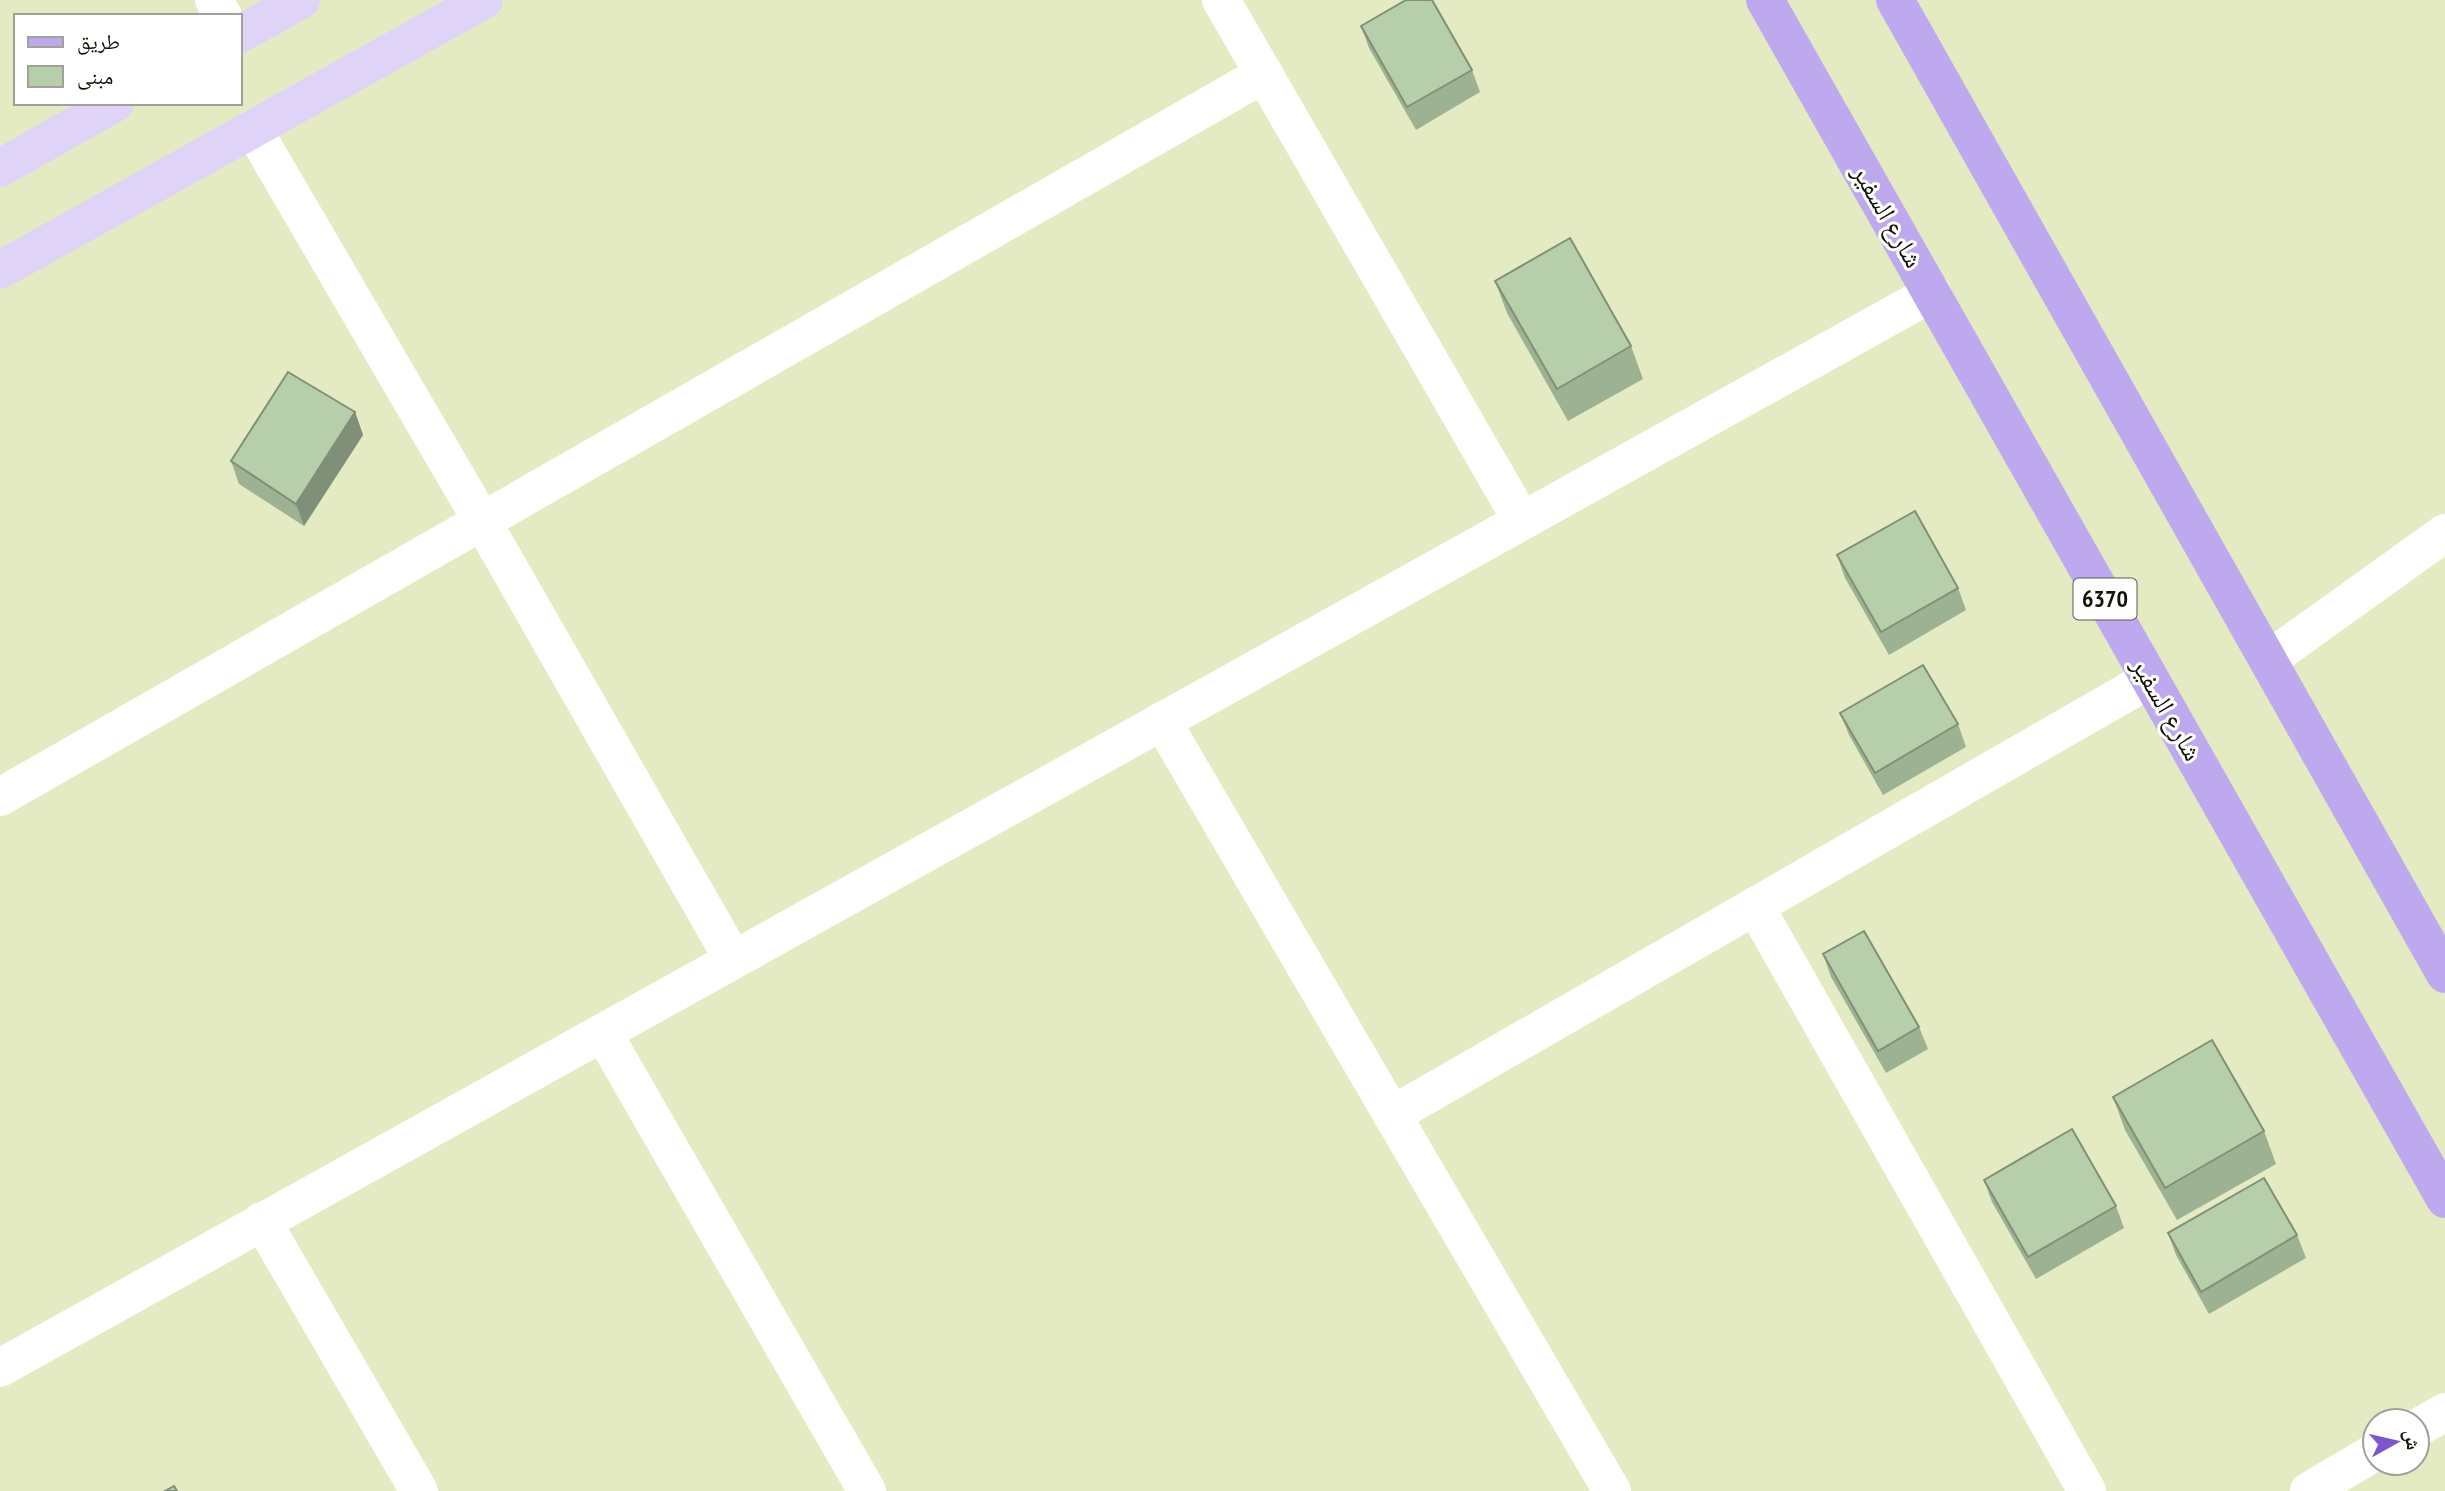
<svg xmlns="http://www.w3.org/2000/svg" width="2445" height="1491" font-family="'PT Sans Narrow','Noto Naskh Arabic',sans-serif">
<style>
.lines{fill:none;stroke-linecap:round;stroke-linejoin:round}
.street{stroke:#fff;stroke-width:38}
.secondary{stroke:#dfd4f7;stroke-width:38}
.primary{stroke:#bea9ef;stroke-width:38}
.wall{fill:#9db193}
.shaded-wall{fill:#809078}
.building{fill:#b7ceab;stroke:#809078;stroke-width:2}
.labels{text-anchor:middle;stroke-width:6;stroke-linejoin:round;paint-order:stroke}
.shield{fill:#fff;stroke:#595a51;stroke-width:2}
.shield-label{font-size:24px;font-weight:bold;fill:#121406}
.street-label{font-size:26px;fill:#121406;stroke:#fff}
</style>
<rect width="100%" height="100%" fill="#e4ebc2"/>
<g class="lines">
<g class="street">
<polyline points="214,0 223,16"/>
<polyline points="1221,0 1522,521"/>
<polyline points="253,129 482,521 733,959"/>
<polyline points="2268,660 2445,533"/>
<polyline points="1162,721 1612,1491"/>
<polyline points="0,797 1264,74"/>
<polyline points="1755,906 2087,1491"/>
<polyline points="603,1033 867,1491"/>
<polyline points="1392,1115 2150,679"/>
<polyline points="262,1221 419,1491"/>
<polyline points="0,1368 1932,293"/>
<polyline points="2417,1428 2445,1412"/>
<polyline points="2309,1491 2375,1452"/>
</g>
<g class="secondary">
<polyline points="240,34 301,0"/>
<polyline points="0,168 115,103"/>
<polyline points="0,270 484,0"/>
</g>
<g class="primary">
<polyline points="1765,0 2445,1199"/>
<polyline points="1895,0 2445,974"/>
</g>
</g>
<g class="wall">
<polygon points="1361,26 1472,70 1480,92 1416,130 1369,48"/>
<polygon points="1495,281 1631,346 1643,379 1568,421 1507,313"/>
<polygon points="355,412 363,435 304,526 239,484 231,461"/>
<polygon points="1837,555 1958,588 1966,610 1889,655 1845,578"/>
<polygon points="1840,713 1958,724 1966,747 1883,795 1849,735"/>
<polygon points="1823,954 1919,1027 1928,1049 1886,1073 1831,977"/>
<polygon points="2113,1097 2264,1131 2276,1164 2177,1220 2125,1130"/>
<polygon points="1984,1180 2116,1206 2124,1228 2036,1279 1992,1202"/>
<polygon points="2168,1233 2297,1235 2306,1258 2209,1314 2176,1255"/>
</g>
<polygon class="shaded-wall" points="355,412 363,435 304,526 296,504"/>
<g class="building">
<polygon points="1406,0 1432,0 1472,70 1407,107 1361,26"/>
<polygon points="1570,238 1631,346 1557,389 1495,281"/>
<polygon points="288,372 355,412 296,504 231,461"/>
<polygon points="1915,511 1958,588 1881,632 1837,555"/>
<polygon points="1923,665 1958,724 1875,773 1840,713"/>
<polygon points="1864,931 1919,1027 1878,1051 1823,954"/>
<polygon points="2212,1040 2264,1131 2165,1188 2113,1097"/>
<polygon points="2072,1129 2116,1206 2028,1257 1984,1180"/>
<polygon points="2264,1178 2297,1235 2201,1292 2168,1233"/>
<polygon points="174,1486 177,1491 165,1491"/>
</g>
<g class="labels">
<rect class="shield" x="2073.5" y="578.5" width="63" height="41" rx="5"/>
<g class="shield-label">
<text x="2105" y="607">6370</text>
</g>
<g class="street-label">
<text transform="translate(1888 216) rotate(60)" y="9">شارع السفير</text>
<text transform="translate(2167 709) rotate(60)" y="9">شارع السفير</text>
</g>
</g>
<rect x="14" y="14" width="228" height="91" fill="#ffffff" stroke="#a0a19b" stroke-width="2"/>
<rect x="28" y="37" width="35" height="10" fill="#bea9ef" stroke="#a0a19b" stroke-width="2"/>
<text x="77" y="49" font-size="21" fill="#121406">طريق</text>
<rect x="28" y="66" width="35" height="21" fill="#b7ceab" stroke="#a0a19b" stroke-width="2"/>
<text x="77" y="84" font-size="21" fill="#121406">مبنى</text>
<g transform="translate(2396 1442) rotate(82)"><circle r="33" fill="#ffffff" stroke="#a0a19b" stroke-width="2"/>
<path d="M0-5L12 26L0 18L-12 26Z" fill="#7d56cf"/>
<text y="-10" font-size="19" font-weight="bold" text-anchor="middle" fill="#121406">ش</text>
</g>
</svg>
